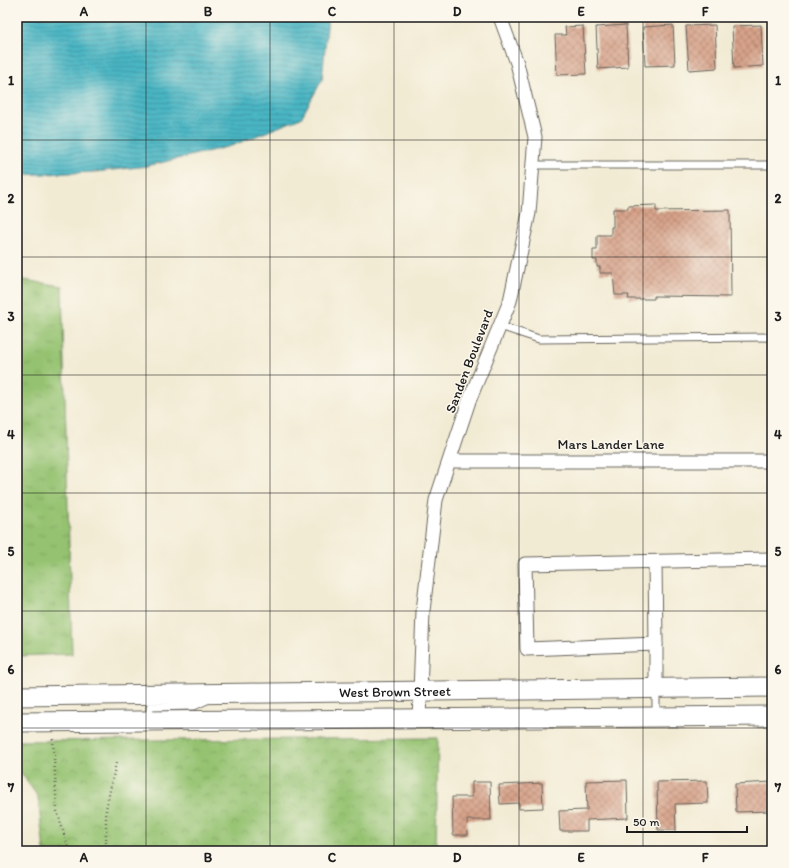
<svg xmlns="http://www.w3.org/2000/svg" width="789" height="868" font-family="Itim,sans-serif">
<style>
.grass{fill:url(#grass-tufts);stroke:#586f46}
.park{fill:url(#park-crowns);stroke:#586f46}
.water{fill:url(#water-rules);stroke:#326970}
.building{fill:url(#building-cross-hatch)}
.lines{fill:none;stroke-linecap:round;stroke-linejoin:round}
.lane-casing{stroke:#67645c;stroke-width:9}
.street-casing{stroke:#67645c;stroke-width:15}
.secondary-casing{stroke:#67645c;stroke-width:21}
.path{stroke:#67645c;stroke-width:2.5;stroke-dasharray:1 3;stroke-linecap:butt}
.lane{stroke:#fff;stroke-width:7}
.street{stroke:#fff;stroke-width:13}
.secondary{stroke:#fff;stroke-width:19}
.grid{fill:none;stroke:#1c1c1c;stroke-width:1;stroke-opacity:0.55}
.labels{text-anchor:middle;stroke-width:3;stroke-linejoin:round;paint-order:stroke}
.street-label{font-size:14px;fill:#1c1c1c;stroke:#fbf7ec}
.neatline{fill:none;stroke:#1c1c1c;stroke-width:1.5}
.grid-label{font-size:13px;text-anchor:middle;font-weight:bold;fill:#1c1c1c}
</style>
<defs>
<pattern id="grass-tufts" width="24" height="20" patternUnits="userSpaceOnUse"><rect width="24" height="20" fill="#94c270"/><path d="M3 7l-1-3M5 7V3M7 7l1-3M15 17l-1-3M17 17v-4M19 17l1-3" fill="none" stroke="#7fa660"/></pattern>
<pattern id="park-crowns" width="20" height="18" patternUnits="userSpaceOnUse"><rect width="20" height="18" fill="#94c270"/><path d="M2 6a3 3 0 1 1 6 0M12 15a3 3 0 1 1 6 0" fill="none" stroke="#7fa660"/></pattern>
<pattern id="water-rules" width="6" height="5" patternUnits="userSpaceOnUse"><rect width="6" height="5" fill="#49b6c4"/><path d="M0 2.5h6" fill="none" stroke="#3c939e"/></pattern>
<pattern id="building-cross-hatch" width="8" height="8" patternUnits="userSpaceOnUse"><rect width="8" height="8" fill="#d7a289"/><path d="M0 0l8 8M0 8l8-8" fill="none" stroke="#ae836f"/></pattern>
</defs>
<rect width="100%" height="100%" fill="#fbf7ec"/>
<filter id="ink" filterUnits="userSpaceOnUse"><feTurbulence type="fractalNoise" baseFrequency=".025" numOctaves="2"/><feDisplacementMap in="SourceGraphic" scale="8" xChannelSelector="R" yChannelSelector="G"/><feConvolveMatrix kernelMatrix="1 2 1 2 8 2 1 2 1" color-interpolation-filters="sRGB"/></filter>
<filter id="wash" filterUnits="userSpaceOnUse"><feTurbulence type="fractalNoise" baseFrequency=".012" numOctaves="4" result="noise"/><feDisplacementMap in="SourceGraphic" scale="16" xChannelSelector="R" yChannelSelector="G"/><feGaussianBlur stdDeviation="0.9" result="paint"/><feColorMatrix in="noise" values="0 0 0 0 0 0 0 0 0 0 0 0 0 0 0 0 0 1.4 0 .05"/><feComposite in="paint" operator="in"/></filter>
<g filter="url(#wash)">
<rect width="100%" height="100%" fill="#f2ebd4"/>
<polygon class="grass" points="17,279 62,286 72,654 17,656"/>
<polygon class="park" points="438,738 436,851 44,851 38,797 17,767 17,741"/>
<polygon class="water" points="17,17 328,17 322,80 301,118 231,146 147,166 95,172 17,175"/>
<g id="blocks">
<g class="building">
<polygon points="626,25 628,67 598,69 596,27"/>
<polygon points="673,25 675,65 645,66 643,27"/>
<polygon points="715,25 717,68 689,70 686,26"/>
<polygon points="761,25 763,66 734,68 732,26"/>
<polygon points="583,26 586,74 557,75 555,35 566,35 565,27"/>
<polygon points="656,205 656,211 730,210 731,297 654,296 654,299 628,299 629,295 615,295 613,273 600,273 600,267 597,267 597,260 593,260 593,250 597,250 597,235 611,235 611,227 613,227 613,209 628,209 628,206"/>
<polygon points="627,780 628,818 587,820 587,831 560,831 559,811 587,810 586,781"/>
<polygon points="707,781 708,803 675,804 676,830 658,830 657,782"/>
<polygon points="472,782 490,782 491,820 467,820 468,835 453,835 452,797 472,797"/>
<polygon points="772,782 772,811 736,812 735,784"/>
<polygon points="542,783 543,808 519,809 519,803 500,804 499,785"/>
</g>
</g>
</g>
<g filter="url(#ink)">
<use href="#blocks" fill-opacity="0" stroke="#67645c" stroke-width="1"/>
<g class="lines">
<defs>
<g id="lane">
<polyline points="534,165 772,165"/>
<polyline points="500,326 539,339 772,337"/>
<polyline points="656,690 656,715"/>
<polyline points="149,720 150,707 194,706 209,699"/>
</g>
<g id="street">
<polyline points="450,461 772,461"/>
<polyline points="655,562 656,644 527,649 525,564 772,559"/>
<polyline points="656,690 656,644"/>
<polyline points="419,720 423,611 436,500 469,401 510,301 529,213 535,137 517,63 500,17"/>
</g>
<g id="secondary">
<path id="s1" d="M17 696 772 687"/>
<polyline points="17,722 772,716"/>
</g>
</defs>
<use href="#lane" class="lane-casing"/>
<use href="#street" class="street-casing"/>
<use href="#secondary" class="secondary-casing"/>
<g class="path">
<polyline points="53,739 57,811 69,851"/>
<polyline points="106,851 106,809 116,763"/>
</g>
<use href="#lane" class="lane"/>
<use href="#street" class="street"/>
<use href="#secondary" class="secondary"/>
</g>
</g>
<path class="grid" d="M146 17V851M270 17V851M394 17V851M519 17V851M643 17V851M17 140H772M17 257H772M17 375H772M17 493H772M17 611H772M17 728H772"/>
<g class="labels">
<g class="street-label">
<text transform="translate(469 361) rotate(-69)" y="5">Sanden Boulevard</text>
<text x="611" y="449">Mars Lander Lane</text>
<text dy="5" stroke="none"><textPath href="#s1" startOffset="378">West Brown Street</textPath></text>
</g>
</g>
<rect width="789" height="868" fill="none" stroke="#fbf7ec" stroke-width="44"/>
<path d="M627 826v6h120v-6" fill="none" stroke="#1c1c1c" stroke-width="2"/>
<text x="633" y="826" font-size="12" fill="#1c1c1c" stroke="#fbf7ec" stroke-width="3" paint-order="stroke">50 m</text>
<rect x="22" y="22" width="745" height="824" class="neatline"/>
<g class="grid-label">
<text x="84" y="16">A</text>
<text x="208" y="16">B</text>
<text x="332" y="16">C</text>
<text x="457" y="16">D</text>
<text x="581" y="16">E</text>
<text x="705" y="16">F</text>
<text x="11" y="85">1</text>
<text x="778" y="85">1</text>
<text x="11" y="203">2</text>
<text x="778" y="203">2</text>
<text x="11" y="321">3</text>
<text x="778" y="321">3</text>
<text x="11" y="439">4</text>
<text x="778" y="439">4</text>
<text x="11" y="556">5</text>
<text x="778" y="556">5</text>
<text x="11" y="674">6</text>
<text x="778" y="674">6</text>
<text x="11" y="792">7</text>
<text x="778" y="792">7</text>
<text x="84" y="862">A</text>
<text x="208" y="862">B</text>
<text x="332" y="862">C</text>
<text x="457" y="862">D</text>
<text x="581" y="862">E</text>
<text x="705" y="862">F</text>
</g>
</svg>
